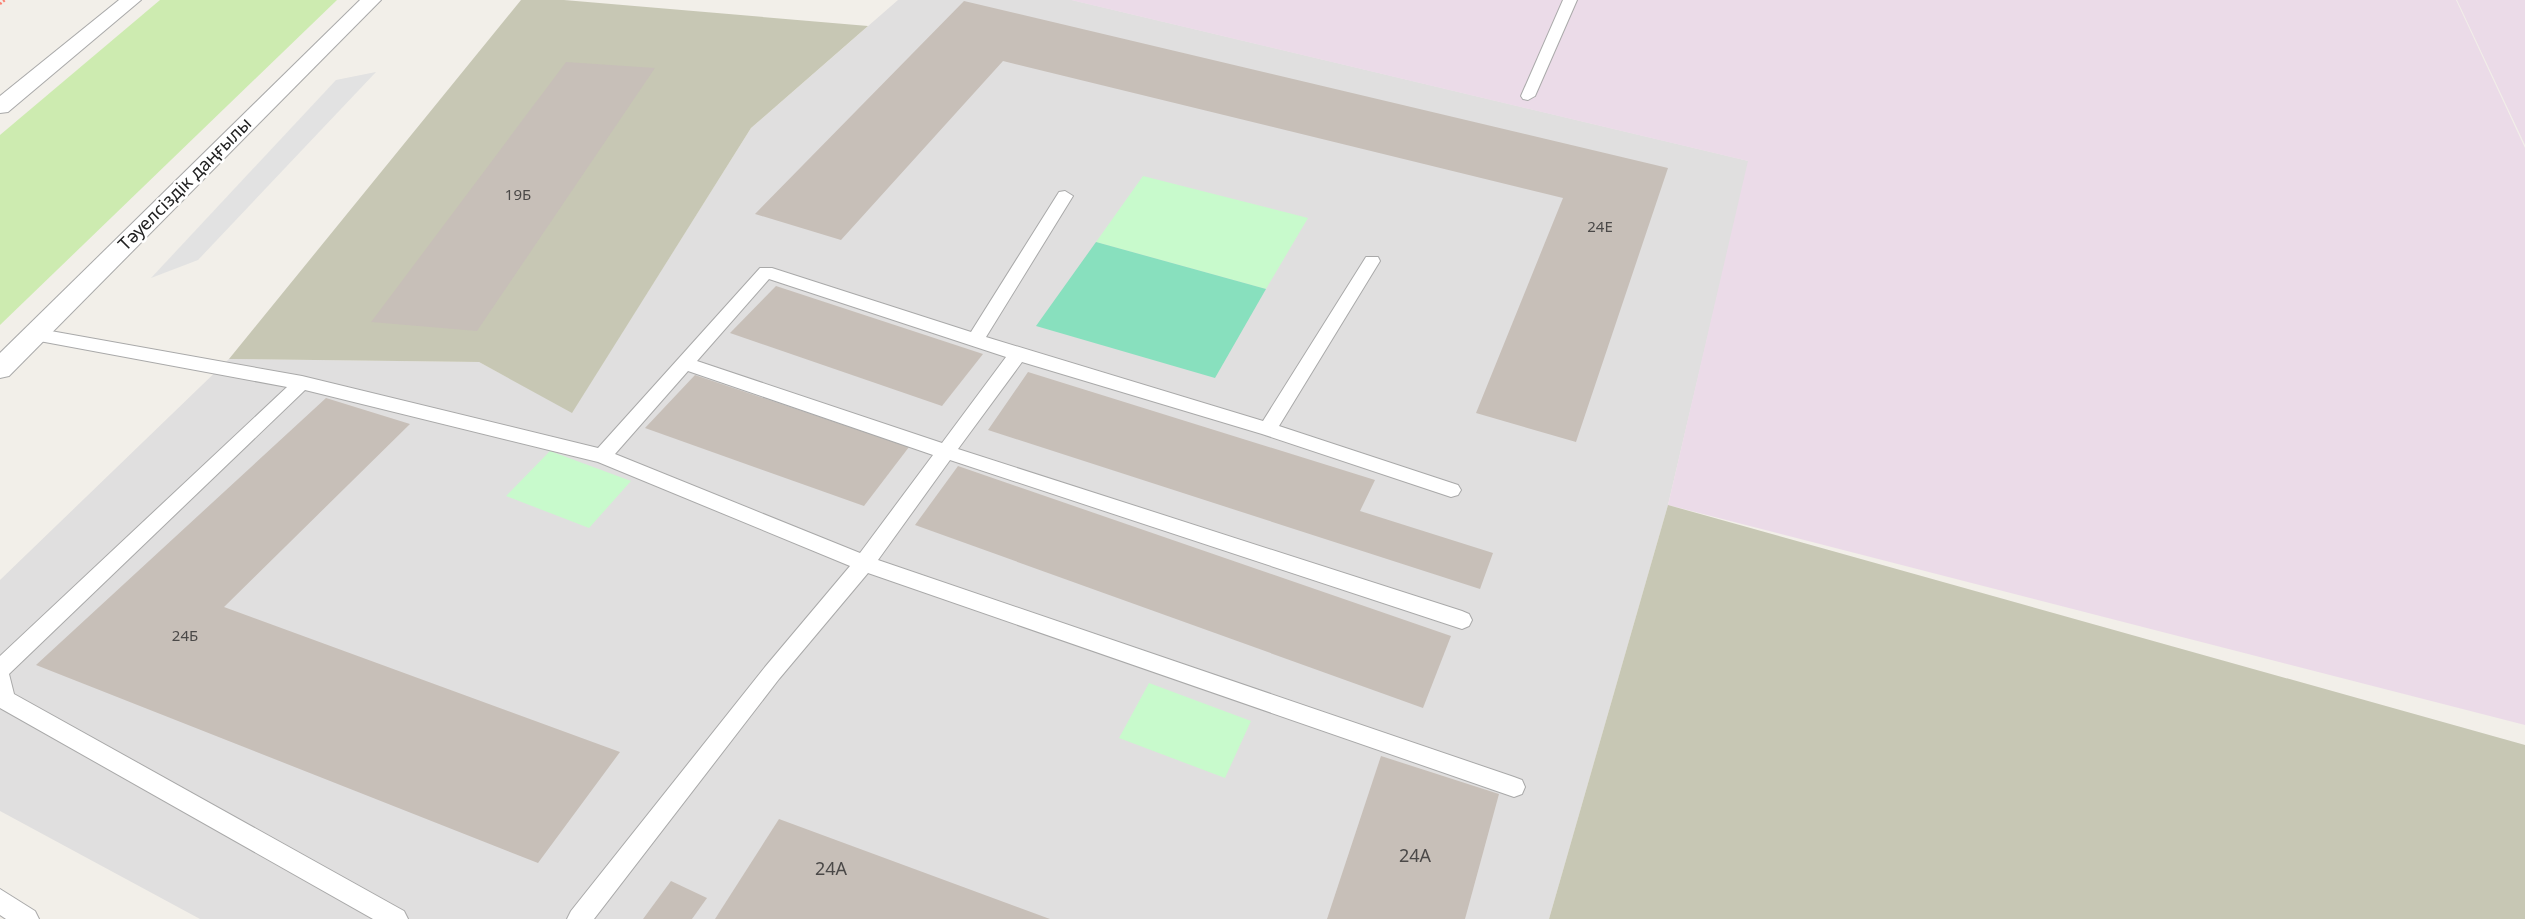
<svg xmlns="http://www.w3.org/2000/svg" width="2525" height="919" font-family="'Noto Sans',sans-serif">
<style>
.residential{fill:#e0dfdf}
.industrial{fill:#ebdbe8}
.construction{fill:#c7c7b4}
.grass{fill:#cdebb0}
.park{fill:#c8facc}
.pitch{fill:#88e0be}
.parking{fill:#e2e2e2}
.building{fill:#c7bfb8}
.lines{fill:none;stroke-linecap:round;stroke-linejoin:round}
.service-casing{stroke:#a9a9a9;stroke-width:2}
.tertiary-casing{stroke:#a9a9a9;stroke-width:2}
.path{stroke:#fa8072;stroke-width:2.5;stroke-dasharray:2 2;stroke-linecap:butt}
.service{fill:#fff;fill-rule:evenodd}
.tertiary{fill:#fff;fill-rule:evenodd}
.labels{text-anchor:middle;stroke-width:5;stroke-linejoin:round;paint-order:stroke}
.number-label{font-size:15px;fill:#4b4948}
.street-label{font-size:18px;fill:#222;stroke:#fff}
.near-number-label{font-size:18px;fill:#4b4948}
</style>
<rect width="100%" height="100%" fill="#f2efe9"/>
<polygon class="residential" points="898,0 1072,0 1749,161 1668,505 1549,919 200,919 0,811 0,580 229,359 479,362 572,412 751,128"/>
<g class="industrial">
<polygon points="1071,0 2456,0 2525,148 2525,725 1668,505 1748,161"/>
<polygon points="2457,0 2525,0 2525,145"/>
</g>
<g class="construction">
<polygon points="521,0 564,0 868,26 751,128 572,413 479,362 229,359"/>
<polygon points="1668,505 2525,745 2525,919 1549,919"/>
</g>
<polygon class="grass" points="160,0 337,0 0,325 0,135"/>
<g class="park">
<polygon points="1143,176 1308,218 1266,289 1096,242"/>
<polygon points="550,451 631,481 589,528 506,496"/>
<polygon points="1149,683 1251,721 1225,778 1119,738"/>
</g>
<polygon class="pitch" points="1096,242 1266,289 1215,378 1036,326"/>
<polygon class="parking" points="376,72 198,260 151,278 336,80"/>
<g class="building">
<polygon points="964,1 1668,168 1576,442 1476,413 1563,198 1003,61 841,240 755,214"/>
<polygon points="566,62 655,68 477,331 371,322"/>
<polygon points="776,286 983,354 942,406 730,333"/>
<polygon points="1028,372 1375,480 1360,511 1493,553 1480,589 988,430"/>
<polygon points="695,375 909,447 864,506 645,428"/>
<polygon points="326,398 410,424 224,607 620,752 538,863 36,665"/>
<polygon points="958,466 1451,636 1423,708 915,525"/>
<polygon points="1381,756 1499,794 1465,919 1327,919"/>
<polygon points="779,819 1050,919 715,919"/>
<polygon points="671,881 707,898 692,919 643,919"/>
</g>
<g class="lines">
<defs>
<g id="service">
<polygon points="1563,0 1577,0 1535,96 1528,100 1523,99 1521,96"/>
<path d="M1065 191 1073 196 986 337 1263 421 1366 257H1378L1380 261 1279 426 1458 485 1461 490 1458 495 1451 497 1262 434 1022 362 958 449 1462 611 1469 614 1472 620 1469 626 1462 629 950 460 878 560 1514 777 1522 780 1525 787 1522 794 1514 797 868 573 779 679 594 919H567L571 911 765 667 850 566 598 462 305 390 9 674 14 694 404 911 408 919H373L0 708V656L287 387 34 340 28 338 25 334 28 330 34 328 302 376 598 448 760 268H772L971 332 1059 192ZM769 279 1006 357 942 443 697 361ZM688 371 933 455 860 553 615 454Z"/>
<polygon points="0,889 35,911 39,919 6,919 0,915"/>
</g>
<g id="tertiary">
<polygon points="119,0 141,0 8,112 0,113 0,96"/>
<polygon points="360,0 381,0 9,376 0,378 0,353"/>
</g>
</defs>
<use href="#service" class="service-casing"/>
<use href="#tertiary" class="tertiary-casing"/>
<polyline class="path" points="0,4 5,0"/>
<use href="#service" class="service"/>
<use href="#tertiary" class="tertiary"/>
</g>
<g class="labels">
<g class="number-label">
<text x="518" y="200">19Б</text>
<text x="1600" y="232">24Е</text>
<text x="185" y="641">24Б</text>
</g>
<g class="street-label">
<text transform="translate(185 184) rotate(-45)" y="6">Тәуелсіздік даңғылы</text>
</g>
<g class="near-number-label">
<text x="1415" y="862">24А</text>
<text x="831" y="875">24А</text>
</g>
</g>
</svg>
